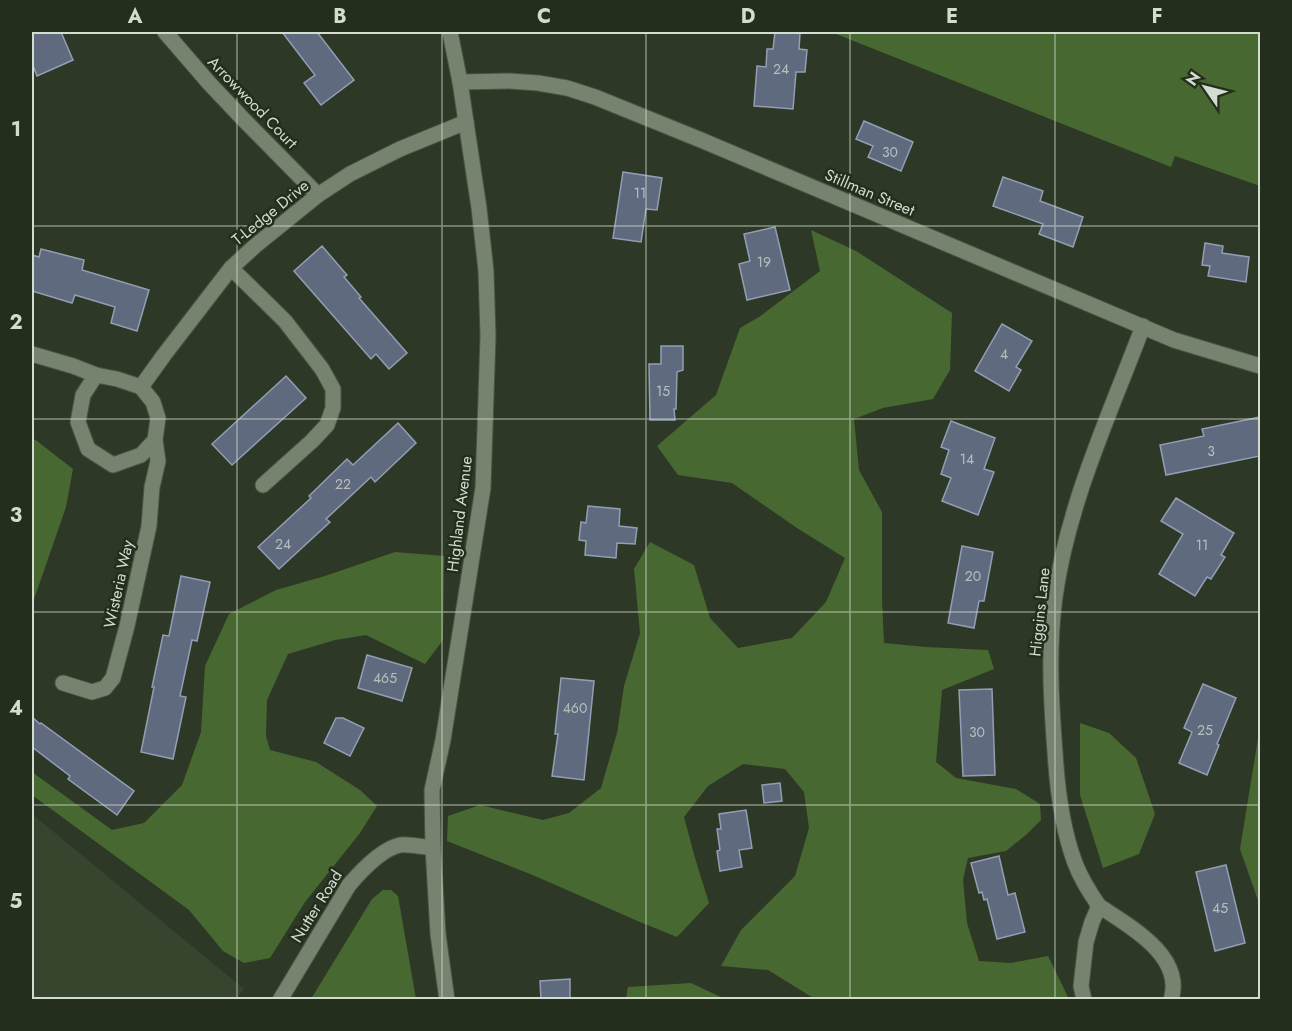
<svg xmlns="http://www.w3.org/2000/svg" width="1292" height="1031" font-family="Jost,sans-serif">
<style>
.built{fill:#36452d}
.forest{fill:#476931}
.building{fill:#606a7e;stroke:#939eb4;stroke-width:1.5}
.lines{fill:none;stroke-linecap:round;stroke-linejoin:round}
.street-casing{stroke:#4a5445;stroke-width:17}
.secondary-casing{stroke:#4a5445;stroke-width:17}
.street{stroke:#76836e;stroke-width:15}
.secondary{stroke:#76836e;stroke-width:15}
.grid{fill:none;stroke:#d4dbd0;stroke-width:1.5;stroke-opacity:0.55}
.labels{text-anchor:middle;stroke-width:5;stroke-linejoin:round;paint-order:stroke}
.number-label{font-size:14px;fill:#b7bfbc}
.street-label{font-size:16px;fill:#d4dbd0;stroke:#232e1d}
.neatline{fill:none;stroke:#d4dbd0;stroke-width:2}
.grid-label{font-size:20px;text-anchor:middle;font-weight:bold;fill:#d4dbd0}
</style>
<rect width="100%" height="100%" fill="#2d3926"/>
<polygon class="built" points="32,814 244,989 236,999 32,999"/>
<g class="forest">
<polygon points="831,32 1260,32 1260,186 1175,156 1171,167"/>
<polygon points="811,230 856,251 952,313 950,370 933,399 883,408 854,419 859,470 882,512 882,599 884,643 926,647 988,650 994,669 942,690 936,762 956,778 1016,789 1040,804 1041,820 1027,834 1006,851 968,858 963,880 967,923 979,961 1011,963 1048,956 1069,999 815,999 768,970 721,966 741,930 795,876 809,828 804,792 785,769 743,764 708,786 684,817 695,858 709,903 677,937 640,922 535,876 447,841 448,816 480,805 543,820 569,813 601,788 617,733 624,686 640,633 634,569 650,542 694,565 710,618 738,648 792,638 826,602 845,558 797,528 732,483 678,475 657,446 716,395 740,328 759,317 820,271"/>
<polygon points="32,438 37,441 73,469 66,507 32,605"/>
<polygon points="395,552 444,556 443,640 425,664 366,635 335,640 288,654 267,700 266,736 270,750 316,762 360,790 377,806 360,833 305,902 270,958 244,963 223,951 189,910 32,795 32,772 112,830 144,823 182,785 201,732 205,666 229,614 276,590 325,576"/>
<polygon points="1080,723 1109,733 1136,758 1155,814 1139,854 1103,868 1080,795"/>
<polygon points="1260,726 1260,906 1240,849"/>
<polygon points="383,890 391,890 398,896 416,999 311,999 372,899"/>
<polygon points="691,983 725,999 626,999 628,987"/>
</g>
<g class="building">
<polygon points="32,32 61,32 73,60 37,76 32,63"/>
<polygon points="282,32 317,32 354,80 321,105 304,83 315,75"/>
<polygon points="775,32 800,33 799,49 807,50 805,72 796,72 793,109 754,106 757,66 766,67 767,49 773,49"/>
<polygon points="864,121 913,142 901,171 868,157 873,146 856,139"/>
<polygon points="623,172 662,178 657,210 646,209 641,242 613,238"/>
<polygon points="1003,177 1043,191 1040,201 1083,217 1073,247 1039,234 1043,224 993,206"/>
<polygon points="775,227 790,290 747,300 739,264 750,261 744,234"/>
<polygon points="1205,243 1223,246 1222,253 1249,257 1246,282 1208,276 1210,266 1202,265"/>
<polygon points="322,246 347,275 344,277 361,297 359,298 407,353 389,369 376,354 371,359 294,271"/>
<polygon points="41,249 84,260 82,270 149,290 137,331 111,323 115,307 75,295 72,303 32,291 32,255 39,257"/>
<polygon points="1002,324 1032,341 1016,367 1021,370 1009,391 975,371"/>
<polygon points="661,346 683,346 683,370 677,372 676,409 674,409 675,420 650,420 649,364 661,364"/>
<polygon points="286,376 306,398 232,465 212,444"/>
<polygon points="1260,417 1260,456 1166,475 1160,445 1204,436 1202,429"/>
<polygon points="951,421 995,438 984,469 994,472 978,515 942,501 951,478 941,474 949,450 941,447"/>
<polygon points="398,423 416,443 375,482 371,477 326,519 330,522 279,569 258,547 311,498 309,496 347,459 353,465"/>
<polygon points="1176,498 1234,533 1221,555 1225,557 1211,579 1207,577 1195,596 1159,574 1183,534 1161,521"/>
<polygon points="588,506 620,509 619,526 637,528 635,544 617,543 616,558 585,555 586,541 579,540 581,522 586,523"/>
<polygon points="962,546 993,552 984,601 979,601 974,628 948,623"/>
<polygon points="181,576 210,582 197,641 192,640 180,696 186,697 173,759 141,752 154,687 152,687 163,635 169,636"/>
<polygon points="367,655 412,668 402,701 358,688"/>
<polygon points="561,678 594,681 584,780 552,776 558,734 555,734"/>
<polygon points="1203,684 1236,698 1217,744 1219,745 1207,775 1179,763 1192,732 1184,728"/>
<polygon points="992,689 995,775 963,776 959,690"/>
<polygon points="32,717 40,724 41,723 134,791 117,815 68,779 70,776 32,747"/>
<polygon points="336,718 343,718 364,728 350,756 324,743"/>
<polygon points="780,783 782,801 764,803 762,785"/>
<polygon points="746,810 752,848 739,850 742,867 720,871 717,851 720,850 717,829 721,829 719,814"/>
<polygon points="999,856 1008,895 1015,893 1025,932 997,939 987,899 984,900 982,892 979,893 971,863"/>
<polygon points="1226,865 1245,943 1215,951 1196,872"/>
<polygon points="570,979 570,999 541,999 540,981"/>
</g>
<g class="lines">
<defs>
<g id="street">
<polyline points="165,32 209,83 244,120 318,195"/>
<polyline points="231,268 285,321 322,369 333,389 333,408 327,425 312,441 263,485"/>
<polyline points="32,354 73,366 96,375"/>
<polyline points="141,387 164,355 231,268 255,246 318,195 350,174 400,149 466,122"/>
<polyline points="63,683 92,692 105,688 113,678 127,626 149,526 152,487 158,461 155,440 158,418 153,402 141,387 117,379 96,375 83,395 78,422 88,449 113,465 141,455 155,440"/>
<path d="M1099 906C1090 893 1081 879 1075 863 1063 831 1057 786 1055 752 1051 700 1048 649 1055 597 1068 503 1110 414 1143 326"/>
<path d="M280 1000 349 885C361 871 381 849 400 845 408 844 424 847 433 848"/>
<path d="M1084 1000 1081 986 1086 942 1092 922 1099 906C1129 926 1185 956 1171 1000"/>
</g>
<g id="secondary">
<polyline points="460,82 509,81 538,83 567,88 595,97 701,140 1174,340 1260,366"/>
<polyline points="447,1000 438,934 433,848 432,790 443,740 483,488 488,336 486,271 479,208 460,82 450,32"/>
</g>
</defs>
<use href="#street" class="street-casing"/>
<use href="#secondary" class="secondary-casing"/>
<use href="#street" class="street"/>
<use href="#secondary" class="secondary"/>
</g>
<path class="grid" d="M237 32V1000M442 32V1000M646 32V1000M850 32V1000M1055 32V1000M32 226H1260M32 419H1260M32 612H1260M32 805H1260"/>
<g class="labels">
<g class="number-label">
<text x="781" y="74">24</text>
<text x="890" y="157">30</text>
<text x="640" y="198">11</text>
<text x="764" y="267">19</text>
<text x="1004" y="359">4</text>
<text x="663" y="396">15</text>
<text x="1211" y="456">3</text>
<text x="967" y="464">14</text>
<text x="343" y="489">22</text>
<text x="283" y="549">24</text>
<text x="1202" y="550">11</text>
<text x="973" y="581">20</text>
<text x="385" y="683">465</text>
<text x="575" y="713">460</text>
<text x="1205" y="735">25</text>
<text x="977" y="737">30</text>
<text x="1220" y="913">45</text>
</g>
<g class="street-label">
<text transform="translate(253 102) rotate(46)" y="6">Arrowwood Court</text>
<text transform="translate(870 192) rotate(23)" y="6">Stillman Street</text>
<text transform="translate(270 212) rotate(-39)" y="6">T-Ledge Drive</text>
<text transform="translate(459 514) rotate(-83)" y="6">Highland Avenue</text>
<text transform="translate(118 584) rotate(-78)" y="6">Wisteria Way</text>
<text transform="translate(1039 612) rotate(-84)" y="6">Higgins Lane</text>
<text transform="translate(316 906) rotate(-58)" y="6">Nutter Road</text>
</g>
</g>
<rect width="1292" height="1031" fill="none" stroke="#232e1d" stroke-width="66"/>
<g transform="translate(1205 87) rotate(305)" stroke="#232e1d" stroke-width="4.5" paint-order="stroke">
<path d="M0-4.5L10 22L0 15L-10 22Z" fill="#d4dbd0"/>
<text y="-9" font-size="16" font-weight="bold" text-anchor="middle" fill="#d4dbd0">N</text>
</g>
<rect x="33" y="33" width="1226" height="965" class="neatline"/>
<g class="grid-label">
<text x="135" y="23">A</text>
<text x="340" y="23">B</text>
<text x="544" y="23">C</text>
<text x="748" y="23">D</text>
<text x="952" y="23">E</text>
<text x="1157" y="23">F</text>
<text x="16" y="136">1</text>
<text x="16" y="329">2</text>
<text x="16" y="522">3</text>
<text x="16" y="715">4</text>
<text x="16" y="908">5</text>
</g>
</svg>
